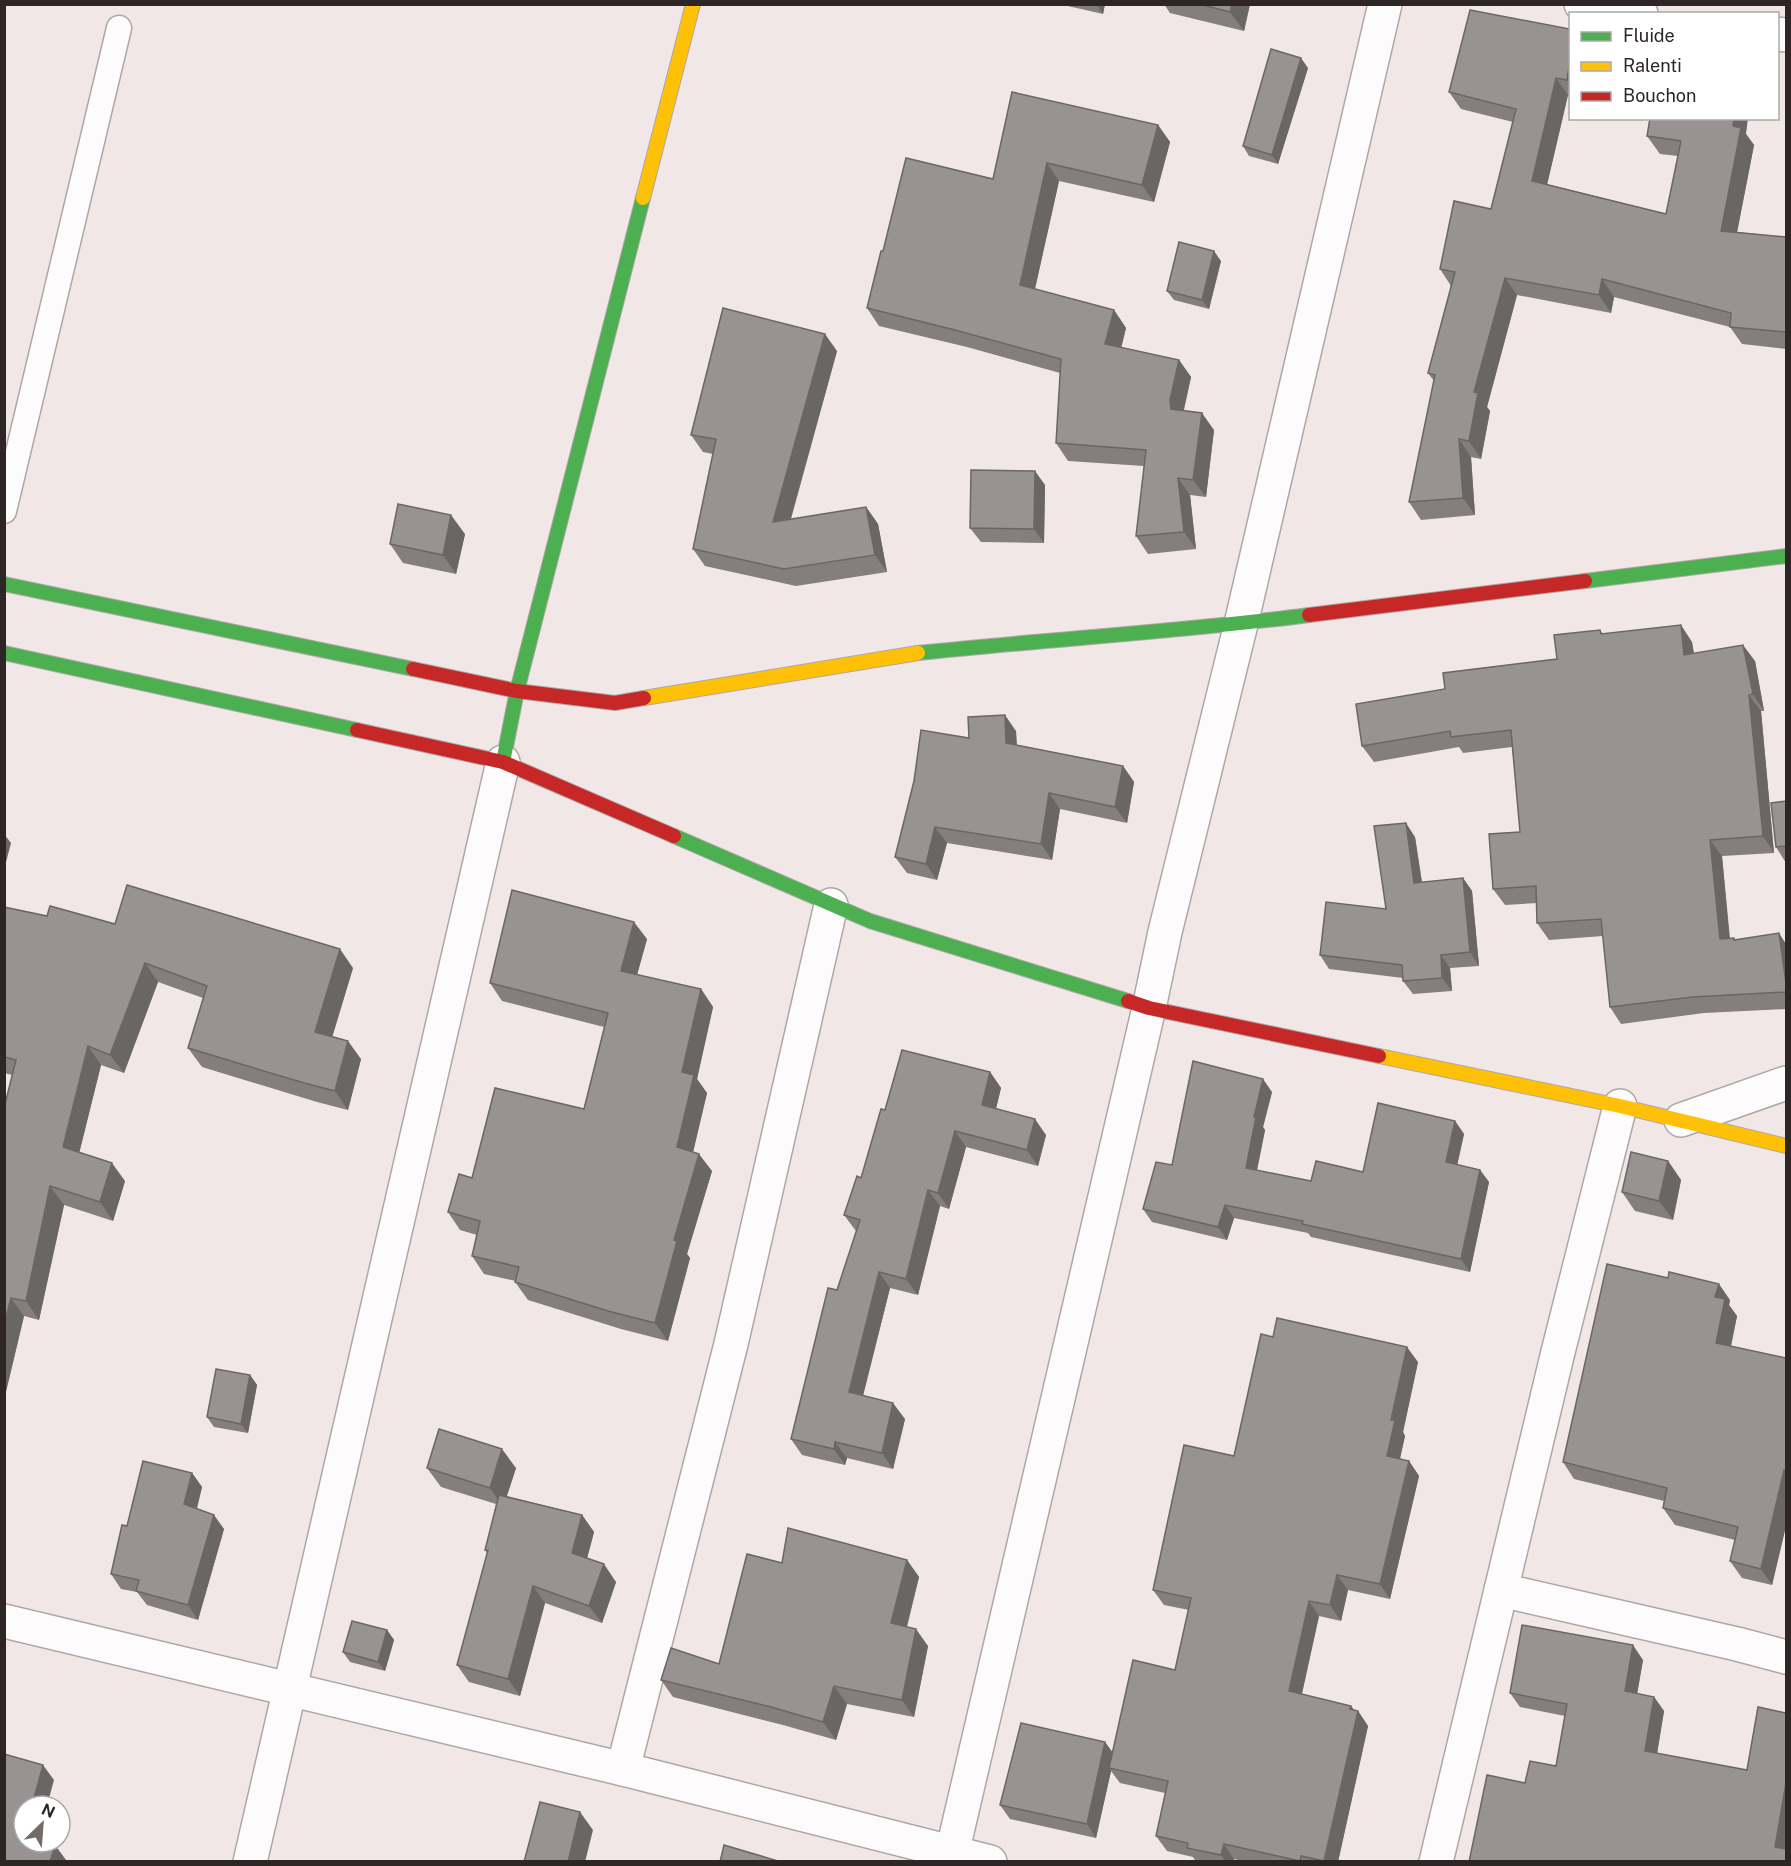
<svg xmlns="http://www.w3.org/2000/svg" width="1791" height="1866" font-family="'Public Sans',sans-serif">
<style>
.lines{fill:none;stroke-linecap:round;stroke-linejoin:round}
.lane-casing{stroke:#afa7a7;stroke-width:27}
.street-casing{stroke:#afa7a7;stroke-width:36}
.fast-casing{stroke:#afa7a7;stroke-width:16}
.slow-casing{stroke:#afa7a7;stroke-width:16}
.jam-casing{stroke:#afa7a7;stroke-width:16}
.lane{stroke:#fdfbfb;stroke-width:24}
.street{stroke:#fdfbfb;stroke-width:33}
.fast{stroke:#4caf50;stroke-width:14}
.slow{stroke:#ffc107;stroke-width:14}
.jam{stroke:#c62828;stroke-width:14}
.wall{fill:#847e7e}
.shaded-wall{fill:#6b6666}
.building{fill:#999292;stroke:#6b6666;stroke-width:1.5}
</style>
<rect width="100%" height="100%" fill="#f2e7e7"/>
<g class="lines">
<defs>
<polyline id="lane" points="4,511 119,28"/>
<g id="street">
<polyline points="1581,4 1641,14"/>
<polyline points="1778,34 1786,35"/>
<polyline points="1681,1120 1786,1083"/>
<polyline points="1501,1590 1737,1644 1786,1657"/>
<polyline points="4,1621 623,1769 990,1862"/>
<polyline points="623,1769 731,1344 831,905"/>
<polyline points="250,1862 503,762"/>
<polyline points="950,1862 1149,1008 1165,932 1241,624 1385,4"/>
<polyline points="1436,1862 1557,1356 1620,1106"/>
</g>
<g id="fast">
<polyline points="1585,581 1786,556"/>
<polyline points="4,584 413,669"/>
<polyline points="4,653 357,730"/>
<path d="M918 653C1049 639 1180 632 1309 615"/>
<polyline points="503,762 517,691 643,198"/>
<polyline points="674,836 870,921 1128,1001"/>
</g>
<g id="slow">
<polyline points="643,198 693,4"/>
<polyline points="644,698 918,653"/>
<polyline points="1379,1056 1620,1106 1786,1146"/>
</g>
<g id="jam">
<polyline points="1309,615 1585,581"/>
<polyline points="413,669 517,691 615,703 644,698"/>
<polyline points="357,730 503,762 674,836"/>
<polyline points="1128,1001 1149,1008 1379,1056"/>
</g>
</defs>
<use href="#lane" class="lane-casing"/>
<use href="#street" class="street-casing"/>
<use href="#fast" class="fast-casing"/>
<use href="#slow" class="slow-casing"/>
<use href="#jam" class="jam-casing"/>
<use href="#lane" class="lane"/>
<use href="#street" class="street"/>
<use href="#fast" class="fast"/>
<use href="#slow" class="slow"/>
<use href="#jam" class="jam"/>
</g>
<g class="wall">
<polygon points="1059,4 1105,4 1103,14"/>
<polygon points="1164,4 1250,4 1244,31 1170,13"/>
<polygon points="1570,29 1570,96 1568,95 1547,184 1666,214 1678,156 1660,154 1647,136 1746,134 1754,145 1737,232 1786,237 1786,349 1742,344 1730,327 1614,297 1611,313 1517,295 1487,407 1490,411 1481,459 1471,457 1475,515 1421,520 1409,502 1434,381 1428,373 1451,286 1440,269 1491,209 1513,122 1461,109 1449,92"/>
<polygon points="1308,68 1278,164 1249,156 1243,146"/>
<polygon points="1158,125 1170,142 1154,202 1059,181 1035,289 1114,310 1126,328 1121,347 1179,360 1191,377 1184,410 1214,430 1206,497 1190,495 1196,549 1148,554 1136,536 1144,466 1068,461 1056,443 1060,373 967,347 879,326 867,308 883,251 993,179"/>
<polygon points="1221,261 1209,309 1174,300 1167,291"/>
<polygon points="837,351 791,519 866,507 878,524 887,572 796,586 705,566 693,549 713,454 703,452 691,435"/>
<polygon points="1045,485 1044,543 981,542 970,528"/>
<polygon points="465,534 456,574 403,563 390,544"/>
<polygon points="1600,630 1603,634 1692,642 1694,653 1755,661 1764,711 1761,711 1774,853 1722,856 1730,938 1736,940 1786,944 1786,1009 1704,1013 1621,1024 1610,1007 1603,936 1549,940 1537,923 1537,903 1505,905 1493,889 1520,832 1512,747 1463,753 1459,747 1374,762 1362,746 1445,689 1557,659"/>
<polygon points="1016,731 1017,745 1123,766 1134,782 1127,823 1060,809 1052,860 947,843 937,880 907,873 895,857 969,738"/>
<polygon points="1786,801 1786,863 1776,847"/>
<polygon points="1415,837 1422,882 1463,878 1472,891 1479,966 1450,968 1452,991 1413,994 1403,981 1403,978 1329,969 1320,955 1386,909"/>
<polygon points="4,907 47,916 115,924 353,968 332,1037 361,1059 348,1110 317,1102 202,1067 188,1048 203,998 158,982 124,1073 101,1065 79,1153 125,1181 113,1221 64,1205 39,1320 24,1316 4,1400 12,1075 4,1073"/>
<polygon points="647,939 637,975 701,989 713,1007 697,1079 707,1093 693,1152 712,1171 687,1254 690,1258 668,1341 621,1329 528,1300 515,1282 516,1281 484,1274 472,1256 477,1235 460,1230 448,1212 472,1178 584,1109 604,1027 502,1001 490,983"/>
<polygon points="990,1072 1001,1088 996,1108 1046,1135 1038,1166 966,1147 949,1209 940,1206 918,1295 890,1288 863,1395 905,1419 893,1469 847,1458 845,1465 802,1455 791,1439 856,1231 844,1215 861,1178 885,1110"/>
<polygon points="1272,1092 1263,1127 1265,1130 1257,1170 1311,1181 1363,1172 1455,1121 1464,1134 1457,1165 1480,1170 1489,1182 1470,1272 1311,1237 1308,1233 1234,1218 1227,1240 1152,1222 1143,1209 1172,1165"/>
<polygon points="1668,1161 1681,1180 1673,1220 1635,1211 1622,1192"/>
<polygon points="1730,1300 1729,1305 1737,1316 1731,1346 1786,1358 1786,1526 1772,1585 1742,1578 1730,1561 1735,1540 1675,1525 1663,1508 1664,1501 1574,1479 1563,1462"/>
<polygon points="1418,1362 1403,1432 1405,1436 1400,1459 1409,1461 1419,1476 1390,1599 1348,1590 1341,1621 1319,1616 1302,1694 1351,1706 1354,1710 1358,1711 1368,1726 1338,1862 1245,1862 1234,1859 1234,1862 1196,1862 1193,1857 1167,1851 1156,1836 1165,1793 1120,1783 1111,1771 1096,1838 1010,1819 1000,1805 1105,1742 1113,1753 1175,1670 1189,1610 1164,1605 1153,1590 1234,1456"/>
<polygon points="250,1375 257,1385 248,1433 214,1427 207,1417"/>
<polygon points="427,1468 516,1468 507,1496 582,1515 594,1532 587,1558 616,1582 602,1623 545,1603 520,1696 469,1682 457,1665 487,1553 485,1550 496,1504 441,1487"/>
<polygon points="192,1473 202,1487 197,1509 224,1529 198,1620 147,1605 137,1592 121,1589 111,1574 127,1526"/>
<polygon points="907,1560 919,1577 907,1627 928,1646 914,1717 847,1704 836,1740 783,1725 673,1697 661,1680 719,1664 782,1563"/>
<polygon points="387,1630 394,1640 385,1671 350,1662 343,1652"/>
<polygon points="1643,1660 1637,1694 1654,1697 1664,1711 1657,1754 1786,1862 1525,1783 1556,1766 1565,1716 1520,1707 1510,1693"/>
</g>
<g class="shaded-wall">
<polygon points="1096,4 1105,4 1103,14"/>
<polygon points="1232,4 1250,4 1244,31 1230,12"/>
<polygon points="1301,58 1308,68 1278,164 1272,155"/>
<polygon points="1570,59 1570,85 1567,80"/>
<polygon points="1556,78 1568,95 1544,198 1532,181"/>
<polygon points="1734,118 1748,118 1746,134 1754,145 1734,248 1721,231"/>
<polygon points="1158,125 1170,142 1154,202 1142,185"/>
<polygon points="1047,163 1059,181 1032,302 1020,285"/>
<polygon points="1214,251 1221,261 1209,309 1202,300"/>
<polygon points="1505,278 1517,295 1487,407 1490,411 1481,459 1469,441 1474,392"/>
<polygon points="1602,279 1614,297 1611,313 1599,295"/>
<polygon points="1114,310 1126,328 1118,361 1105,344"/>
<polygon points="825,334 837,351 785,539 773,522"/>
<polygon points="1179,360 1191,377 1182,417 1171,409 1170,400"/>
<polygon points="1202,413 1214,430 1206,497 1193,480"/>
<polygon points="1459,439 1471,457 1475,515 1463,498"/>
<polygon points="1035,471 1045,485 1044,543 1034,529"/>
<polygon points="1178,478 1190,495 1196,549 1184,532"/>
<polygon points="866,507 878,524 887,572 875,555"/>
<polygon points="451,515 465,534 456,574 443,555"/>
<polygon points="1681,625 1692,642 1696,671 1684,655"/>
<polygon points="1743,645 1755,661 1764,711 1753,694"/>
<polygon points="1749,695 1761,711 1774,853 1763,836"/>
<polygon points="1005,715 1016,731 1017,759 1006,743"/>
<polygon points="1123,766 1134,782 1127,823 1115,807"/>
<polygon points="1049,793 1060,809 1052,860 1041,844"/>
<polygon points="1406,823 1415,837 1424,897 1414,883"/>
<polygon points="935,827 947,843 937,880 926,864"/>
<polygon points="4,834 11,843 4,870"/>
<polygon points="1710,840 1722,856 1731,955 1720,939"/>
<polygon points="1463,878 1472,891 1479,966 1470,952"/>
<polygon points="634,922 647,939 633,989 621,971"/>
<polygon points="1779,933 1786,944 1786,983"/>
<polygon points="340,949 353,968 328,1051 315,1032"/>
<polygon points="1441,955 1450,968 1452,991 1442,978"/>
<polygon points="145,963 158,982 124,1073 110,1055"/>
<polygon points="701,989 713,1007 697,1079 707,1093 690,1165 677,1147 682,1072"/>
<polygon points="348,1041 361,1059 348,1110 335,1091"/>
<polygon points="88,1046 101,1065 76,1166 63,1147"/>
<polygon points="990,1072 1001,1088 993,1121 982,1105"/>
<polygon points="1263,1079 1272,1092 1263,1127 1265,1130 1255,1180 1246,1168 1254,1117"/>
<polygon points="1035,1119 1046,1135 1038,1166 1027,1150"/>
<polygon points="1455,1121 1464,1134 1455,1175 1446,1162"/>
<polygon points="955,1131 966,1147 949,1209 938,1193"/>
<polygon points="699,1154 712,1171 687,1254 690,1258 668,1341 655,1323 674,1240"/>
<polygon points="1668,1161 1681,1180 1673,1220 1659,1201"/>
<polygon points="112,1163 125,1181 113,1221 100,1202"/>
<polygon points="1480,1170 1489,1182 1470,1272 1461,1259"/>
<polygon points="50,1186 64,1205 39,1320 26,1301"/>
<polygon points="928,1190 940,1206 918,1295 906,1279"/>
<polygon points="1225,1205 1234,1218 1227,1240 1218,1227"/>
<polygon points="879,1272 890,1288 860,1408 849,1392"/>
<polygon points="1719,1284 1730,1300 1729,1305 1737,1316 1728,1360 1716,1343 1715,1297"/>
<polygon points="11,1298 24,1316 4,1400 4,1325"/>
<polygon points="1407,1347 1418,1362 1403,1432 1405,1436 1397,1471 1387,1456 1391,1420"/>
<polygon points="250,1375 257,1385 248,1433 241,1424"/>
<polygon points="893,1403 905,1419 893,1469 882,1453"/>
<polygon points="835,1442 847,1458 845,1465 834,1449"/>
<polygon points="502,1449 516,1468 503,1507 490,1488"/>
<polygon points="1409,1461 1419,1476 1390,1599 1380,1584"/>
<polygon points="1784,1470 1786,1473 1786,1526 1772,1585 1761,1569"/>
<polygon points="192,1473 202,1487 194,1518 184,1504"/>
<polygon points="214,1515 224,1529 198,1620 188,1605"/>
<polygon points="582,1515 594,1532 584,1570 572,1553"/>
<polygon points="907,1560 919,1577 903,1641 891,1623"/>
<polygon points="604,1564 616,1582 602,1623 589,1606"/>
<polygon points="1337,1575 1348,1590 1341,1621 1330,1605"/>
<polygon points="533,1586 545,1603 520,1696 508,1679"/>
<polygon points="1309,1601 1319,1616 1299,1706 1289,1691"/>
<polygon points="916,1629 928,1646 914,1717 902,1700"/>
<polygon points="387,1630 394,1640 385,1671 378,1662"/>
<polygon points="1633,1645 1643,1660 1635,1706 1625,1691"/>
<polygon points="834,1686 847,1704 836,1740 823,1722"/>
<polygon points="1654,1697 1664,1711 1655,1766 1645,1751"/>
<polygon points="1351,1706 1357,1714 1358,1711 1368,1726 1338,1862 1325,1862"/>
<polygon points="1105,1742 1115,1756 1109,1768 1111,1771 1096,1838 1087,1824"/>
<polygon points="43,1765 54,1780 47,1806 32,1806"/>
<polygon points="1786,1783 1786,1851 1775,1847"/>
<polygon points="580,1812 593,1830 585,1862 568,1862"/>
<polygon points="1224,1844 1234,1859 1234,1862 1226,1862 1221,1855"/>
<polygon points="55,1845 66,1860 66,1862 50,1862"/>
</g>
<g class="building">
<polygon points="1199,4 1232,4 1230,12"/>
<polygon points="1470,10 1570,29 1570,59 1567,80 1556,78 1532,181 1666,214 1681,141 1647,136 1650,118 1734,118 1733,126 1741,128 1721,231 1786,237 1786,332 1730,327 1731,313 1602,279 1599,295 1505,278 1474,392 1478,393 1469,441 1459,439 1463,498 1409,502 1435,375 1428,373 1455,272 1440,269 1454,201 1491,209 1516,109 1449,92"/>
<polygon points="1271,49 1301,58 1272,155 1243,146"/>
<polygon points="1012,92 1158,125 1142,185 1047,163 1020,285 1114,310 1105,344 1179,360 1170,400 1171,409 1202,413 1193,480 1178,478 1184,532 1136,536 1146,450 1056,443 1061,359 955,330 867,308 881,251 883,251 906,158 993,179"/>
<polygon points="1179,242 1214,251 1202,300 1167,291"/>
<polygon points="723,308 825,334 773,522 866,507 875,555 784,569 693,549 716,439 691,435"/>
<polygon points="971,470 1035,471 1034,529 970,528"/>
<polygon points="398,504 451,515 443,555 390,544"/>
<polygon points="1681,625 1684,655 1743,645 1753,694 1749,695 1763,836 1710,840 1720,939 1734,938 1734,940 1779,933 1786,983 1786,992 1693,997 1610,1007 1601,919 1537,923 1536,886 1493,889 1489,834 1520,832 1511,730 1451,737 1450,731 1362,746 1356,704 1445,689 1443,673 1557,659 1554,635 1600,630 1601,634"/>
<polygon points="1005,715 1006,743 1123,766 1115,807 1049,793 1041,844 935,827 926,864 895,857 914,781 921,730 969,738 968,717"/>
<polygon points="1786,801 1786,846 1776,847 1771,803"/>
<polygon points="1406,823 1414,883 1463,878 1470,952 1441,955 1442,978 1403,981 1402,965 1320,955 1326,902 1386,909 1374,826"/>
<polygon points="127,885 340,949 315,1032 348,1041 335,1091 304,1083 188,1048 207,986 145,963 110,1055 88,1046 63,1147 112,1163 100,1202 50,1186 26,1301 11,1298 4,1325 4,1108 16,1060 4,1057 4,907 47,916 50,906 115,924"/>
<polygon points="512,890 634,922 621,971 701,989 682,1072 694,1075 677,1147 699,1154 674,1240 677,1241 655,1323 608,1311 515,1282 519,1267 472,1256 480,1221 448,1212 459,1174 472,1178 495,1088 584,1109 608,1013 490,983"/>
<polygon points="902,1050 990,1072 982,1105 1035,1119 1027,1150 955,1131 938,1193 928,1190 906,1279 879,1272 849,1392 893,1403 882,1453 835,1442 834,1449 791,1439 828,1288 837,1290 860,1220 844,1215 857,1176 861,1178 881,1109 885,1110"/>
<polygon points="1193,1061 1263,1079 1254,1117 1256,1117 1246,1168 1311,1181 1316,1161 1363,1172 1378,1103 1455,1121 1446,1162 1480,1170 1461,1259 1302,1224 1303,1221 1225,1205 1218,1227 1143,1209 1156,1162 1172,1165"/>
<polygon points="1631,1152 1668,1161 1659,1201 1622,1192"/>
<polygon points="1607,1264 1668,1278 1669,1272 1719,1284 1715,1297 1725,1299 1716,1343 1786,1358 1786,1470 1784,1470 1761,1569 1730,1561 1738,1527 1663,1508 1667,1488 1563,1462"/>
<polygon points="1277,1318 1407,1347 1391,1420 1395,1420 1387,1456 1409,1461 1380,1584 1337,1575 1330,1605 1309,1601 1289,1691 1351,1706 1350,1709 1358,1711 1324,1861 1301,1856 1300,1861 1224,1844 1221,1855 1187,1848 1188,1843 1156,1836 1168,1781 1109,1768 1133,1660 1175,1670 1191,1598 1153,1590 1184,1445 1234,1456 1261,1334 1273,1337"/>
<polygon points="216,1369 250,1375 241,1424 207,1417"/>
<polygon points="439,1429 502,1449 490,1488 427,1468"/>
<polygon points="143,1461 192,1473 184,1504 214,1515 188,1605 136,1591 139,1580 111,1574 122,1525 127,1526"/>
<polygon points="499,1495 582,1515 572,1553 604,1564 589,1606 533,1586 508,1679 457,1665 488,1550 485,1550"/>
<polygon points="788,1528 907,1560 891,1623 916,1629 902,1700 834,1686 823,1722 771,1707 661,1680 671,1648 719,1664 747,1554 782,1563"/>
<polygon points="352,1621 387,1630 378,1662 343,1652"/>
<polygon points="1522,1625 1633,1645 1625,1691 1654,1697 1645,1751 1747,1770 1758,1707 1786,1713 1786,1783 1775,1847 1786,1849 1786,1862 1469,1862 1487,1775 1525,1783 1530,1761 1556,1766 1567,1704 1510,1693"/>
<polygon points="1021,1723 1105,1742 1087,1824 1000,1805"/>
<polygon points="4,1754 43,1765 32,1806 24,1806 23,1839 24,1842 40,1842 55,1845 50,1862 4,1862"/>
<polygon points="540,1802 580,1812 568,1862 524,1862"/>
<polygon points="724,1845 778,1861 778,1862 720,1862"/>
</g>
<rect width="1791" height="1866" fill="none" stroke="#2e2626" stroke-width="12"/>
<rect x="1569" y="12" width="210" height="108" fill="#ffffff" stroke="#aba8a8" stroke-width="1.5"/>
<rect x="1581" y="32" width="30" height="9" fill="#4caf50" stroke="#aba8a8" stroke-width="1.5"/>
<text x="1623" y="42" font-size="18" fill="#2e2626">Fluide</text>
<rect x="1581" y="62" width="30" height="9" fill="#ffc107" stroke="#aba8a8" stroke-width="1.5"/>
<text x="1623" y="72" font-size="18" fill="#2e2626">Ralenti</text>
<rect x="1581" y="92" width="30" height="9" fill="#c62828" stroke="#aba8a8" stroke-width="1.5"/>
<text x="1623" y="102" font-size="18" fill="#2e2626">Bouchon</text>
<g transform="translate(42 1824) rotate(25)"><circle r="28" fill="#ffffff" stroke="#aba8a8" stroke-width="1.5"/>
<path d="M0-4.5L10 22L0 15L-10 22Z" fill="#736a6a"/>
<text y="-9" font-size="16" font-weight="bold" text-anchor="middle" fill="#2e2626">N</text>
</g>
</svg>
